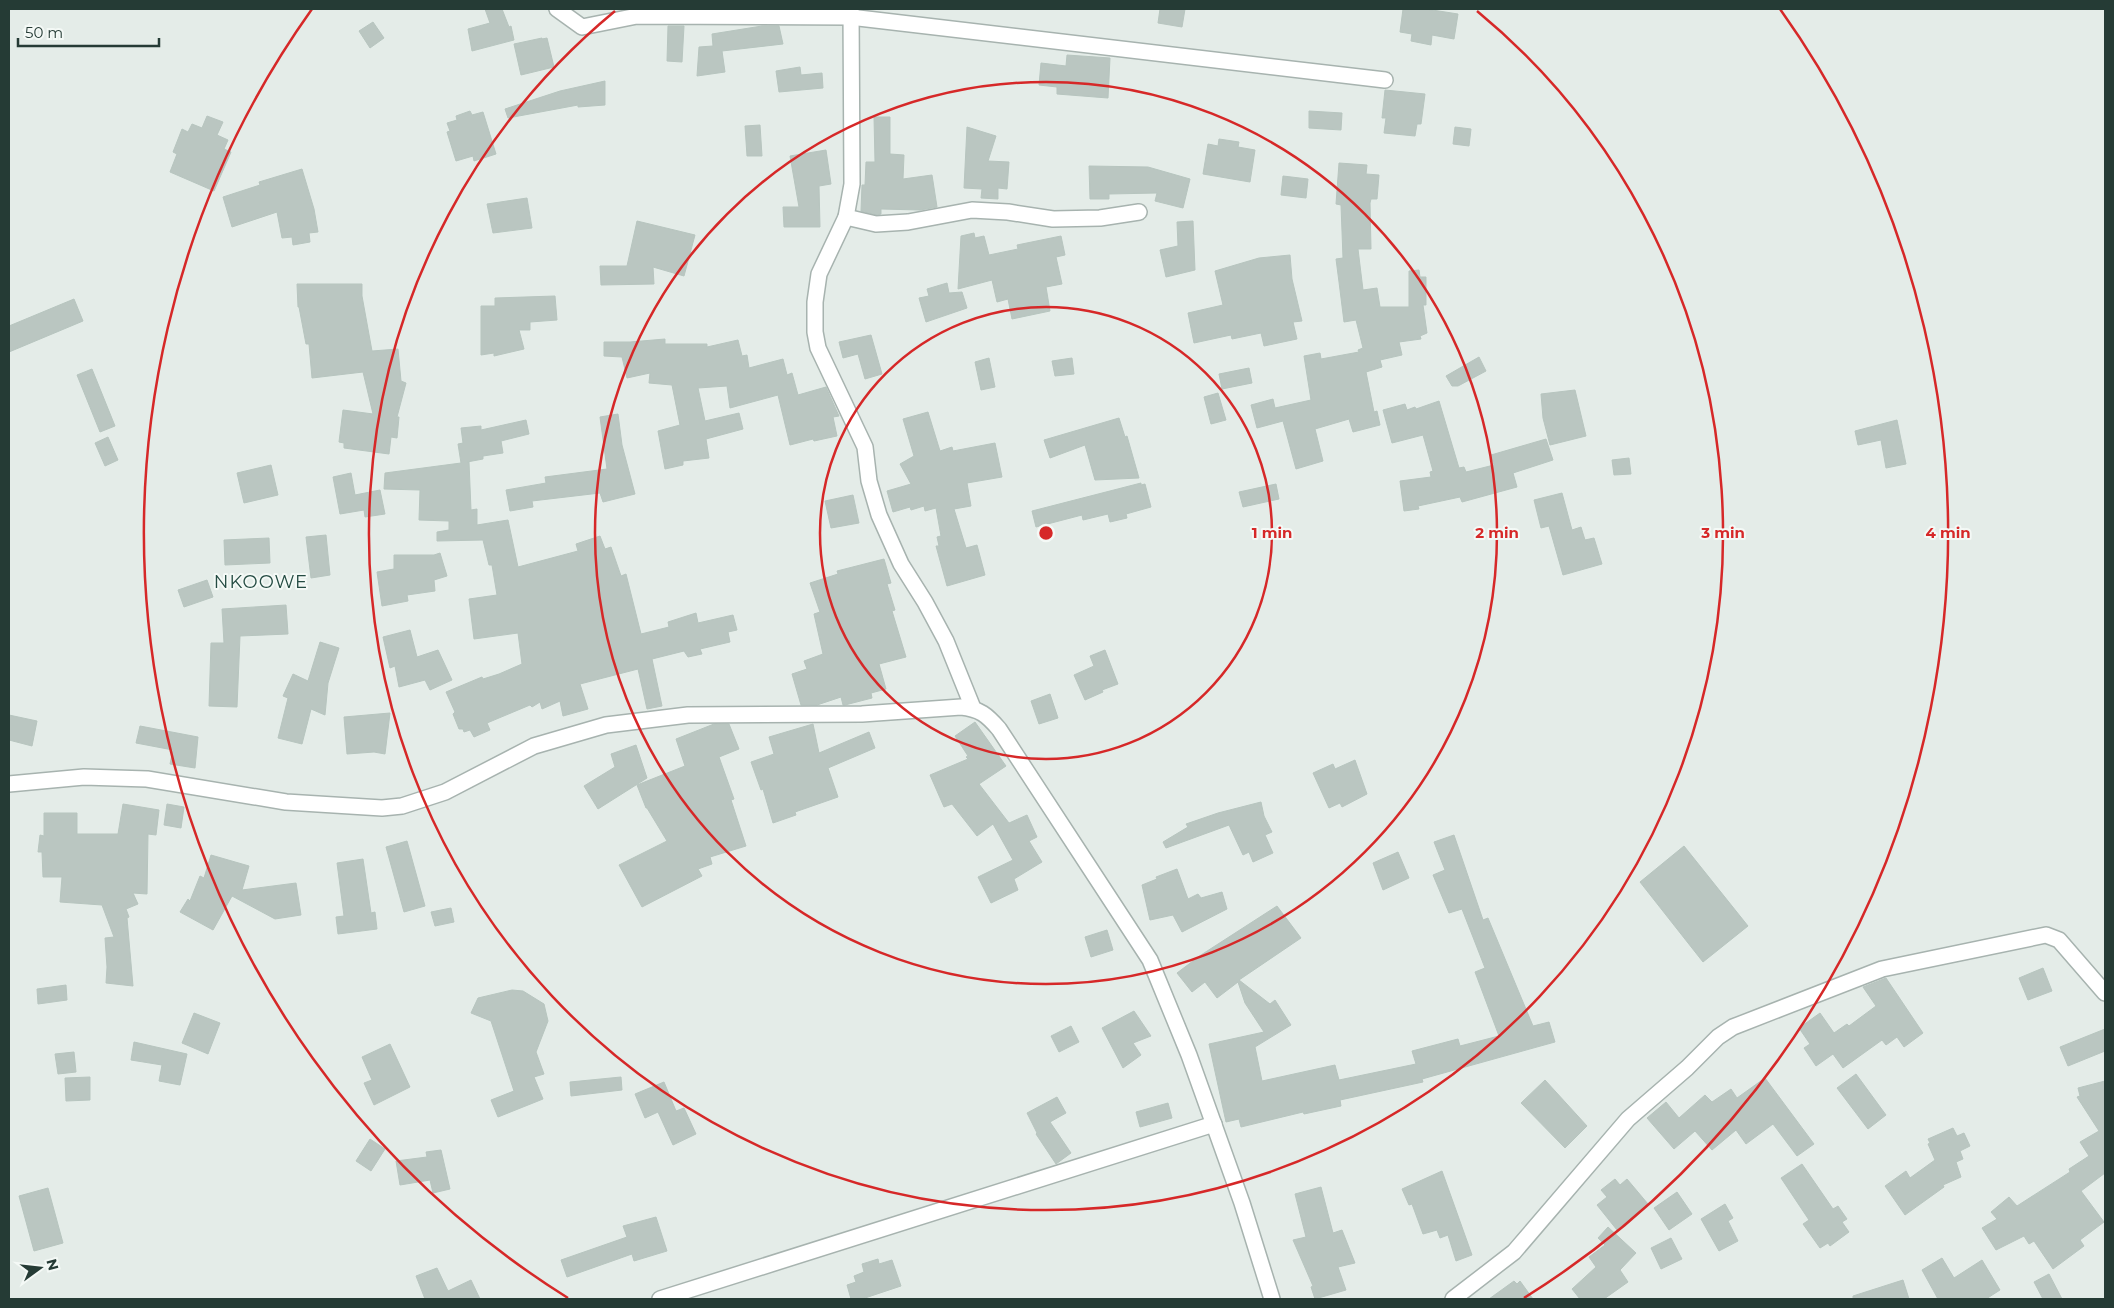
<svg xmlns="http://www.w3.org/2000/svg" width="2114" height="1308" font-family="Montserrat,sans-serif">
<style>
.building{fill:#bac6c1;stroke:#b7c5bf}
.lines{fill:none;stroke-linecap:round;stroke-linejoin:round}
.minor-casing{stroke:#a7b3af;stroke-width:18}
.minor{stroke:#fff;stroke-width:15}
.ring{fill:none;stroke:#d62828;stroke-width:2.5}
.labels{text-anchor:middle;stroke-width:4;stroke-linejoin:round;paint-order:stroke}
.quarter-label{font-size:18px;letter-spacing:1px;fill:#244b42;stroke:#f4f9f6}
.centre{fill:#d62828;stroke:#f4f9f6;stroke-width:2.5}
.ring-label{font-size:15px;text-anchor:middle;font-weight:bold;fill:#d62828;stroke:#f4f9f6;stroke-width:4;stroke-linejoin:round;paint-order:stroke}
</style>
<rect width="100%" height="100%" fill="#e4ece8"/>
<g class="building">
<polygon points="485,9 502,9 509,27 511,26 514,40 472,51 468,29 490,23"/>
<polygon points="1160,9 1185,9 1182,27 1158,23"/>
<polygon points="1403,9 1426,9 1458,14 1454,39 1432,35 1431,45 1411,41 1412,34 1400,32"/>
<polygon points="373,22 384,38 370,48 359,31"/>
<polygon points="668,26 684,26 682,62 667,61"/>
<polygon points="762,26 779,26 783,44 722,51 725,72 697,76 699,47 713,46 712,34"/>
<polygon points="542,38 542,39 547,38 554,67 521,75 514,44"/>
<polygon points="1067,55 1110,58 1108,98 1057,94 1057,87 1039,85 1041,63 1066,66"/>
<polygon points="800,67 801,75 822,73 823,88 779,92 776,71"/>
<polygon points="605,81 605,105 578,107 578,105 508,118 505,109 560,91"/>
<polygon points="1385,90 1425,94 1421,124 1417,124 1415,136 1384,133 1386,118 1382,118"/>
<polygon points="470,111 472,115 483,112 496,154 474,161 473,156 456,161 447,132 450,131 447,123 457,120 456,116"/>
<polygon points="1309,111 1342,113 1341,130 1309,128"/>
<polygon points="207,116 223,122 217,135 228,140 224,149 231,152 214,191 170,172 177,154 173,152 182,129 188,132 192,124 202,128"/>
<polygon points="874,117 890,117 890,154 904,155 903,179 932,175 937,207 920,210 881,209 881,214 877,215 861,211 862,185 865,185 866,162 875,162"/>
<polygon points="760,125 762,156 747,156 745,126"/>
<polygon points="967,127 996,136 988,161 1009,162 1007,189 998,188 998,199 981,198 982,189 964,188"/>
<polygon points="1455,127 1471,129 1469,146 1453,144"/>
<polygon points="1219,139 1239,142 1238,147 1255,150 1250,182 1203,174 1208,144 1218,146"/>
<polygon points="826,150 831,184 819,186 820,227 784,227 783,207 799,207 790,156"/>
<polygon points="1339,163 1367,165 1366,174 1379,175 1377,199 1371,199 1370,203 1371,249 1358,249 1363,290 1377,288 1380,307 1409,307 1409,271 1419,270 1420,277 1426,277 1426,305 1423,305 1427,333 1420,336 1421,339 1399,342 1402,355 1380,360 1382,367 1366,372 1374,412 1377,411 1380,425 1353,432 1349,419 1315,429 1323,461 1296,469 1283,421 1257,428 1251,405 1273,399 1275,408 1311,400 1304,356 1320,353 1321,359 1359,352 1358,350 1363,348 1356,320 1344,322 1339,282 1336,259 1343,258 1341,205 1336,204"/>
<polygon points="1089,166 1148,167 1190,179 1183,208 1155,201 1157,193 1109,194 1109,199 1090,199"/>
<polygon points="302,169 314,209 318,232 309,233 310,242 293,245 292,237 282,238 277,212 232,227 223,197 260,185 259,182"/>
<polygon points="1283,176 1308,179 1306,198 1281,195"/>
<polygon points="527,198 532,228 493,233 487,204"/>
<polygon points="637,221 695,235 684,276 653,267 654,284 601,285 600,266 627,266"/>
<polygon points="1193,221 1195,270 1166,277 1160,250 1178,246 1177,222"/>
<polygon points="974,233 975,238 984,236 989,255 1018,249 1017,245 1061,236 1065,255 1056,257 1062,284 1046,287 1050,311 1012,319 1008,299 997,302 992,280 958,289 961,236"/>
<polygon points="1290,255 1292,279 1302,321 1293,322 1297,339 1264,346 1261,333 1232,339 1231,335 1194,343 1188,313 1223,305 1215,271 1259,258"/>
<polygon points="947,283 949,293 962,292 967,308 926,322 919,298 929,296 927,289"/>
<polygon points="297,284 362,284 362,296 372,351 398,349 401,381 406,383 397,417 399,417 397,438 391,437 389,454 344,448 344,443 339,442 343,410 373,414 363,372 312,378 309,344 306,344 299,307 298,307"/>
<polygon points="555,296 557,320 530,322 530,330 519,330 524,349 494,356 494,353 481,355 481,306 495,306 495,298"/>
<polygon points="74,299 83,321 9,352 9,326"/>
<polygon points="871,335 882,374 865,379 858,354 843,358 839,342"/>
<polygon points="665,339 665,344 707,344 707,347 738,340 742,356 747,355 749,368 783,359 787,375 792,373 798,395 826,387 839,416 833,417 837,436 814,441 813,439 790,445 778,395 730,408 727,386 698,388 705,421 739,413 743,429 706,439 709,458 683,461 683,465 665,469 658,431 680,425 672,385 649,383 650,373 627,378 622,357 604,356 604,342 630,342"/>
<polygon points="1479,357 1486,371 1458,386 1452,386 1446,376"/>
<polygon points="989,358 995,387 981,390 975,362"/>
<polygon points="1072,358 1074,374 1055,376 1052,361"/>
<polygon points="1249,368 1252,383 1222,389 1219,374"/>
<polygon points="92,369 115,426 100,432 77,375"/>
<polygon points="1575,390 1586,436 1550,445 1543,418 1541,394"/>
<polygon points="1218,393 1226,420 1211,424 1204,397"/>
<polygon points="1439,401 1459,468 1464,467 1466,472 1494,465 1491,455 1546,439 1553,460 1513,473 1517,487 1462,502 1460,497 1418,506 1419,509 1404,511 1400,481 1431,477 1430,472 1433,471 1423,435 1392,443 1383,410 1405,404 1407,410 1415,407 1416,409"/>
<polygon points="928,412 940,451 952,447 953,451 995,443 1002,477 967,483 971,506 954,509 966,548 977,545 985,575 947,586 936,546 939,546 937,537 941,536 936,508 925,511 924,506 911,510 910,507 893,512 887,491 911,484 900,464 914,456 903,419"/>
<polygon points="618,414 622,445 635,494 603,502 600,493 532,501 533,507 510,511 506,490 546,483 545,477 607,469 600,417"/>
<polygon points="1119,418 1125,437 1127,436 1139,478 1095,480 1085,445 1050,458 1044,440"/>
<polygon points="526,420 529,434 501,441 503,453 483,456 483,459 467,462 469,462 471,510 477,509 477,525 508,520 518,567 578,551 576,544 600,536 605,549 611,547 621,576 626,574 641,634 669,627 668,622 696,613 698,623 733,615 737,630 728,632 730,642 700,649 702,654 688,657 684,651 652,659 662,706 647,709 638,669 580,684 588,709 563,716 560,701 542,709 540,702 532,707 530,705 487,723 490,730 474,737 470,730 464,732 463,729 459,729 453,714 455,712 446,692 482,677 483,679 499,674 522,664 518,633 474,639 469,599 497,595 492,565 489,565 483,540 437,541 437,532 449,530 449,521 419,520 420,490 384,489 385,473 461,463 458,444 463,443 461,428 481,426 481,430"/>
<polygon points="1897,420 1906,464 1886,468 1881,440 1858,445 1855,431"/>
<polygon points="108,437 118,460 105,466 95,443"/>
<polygon points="1629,458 1631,474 1614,475 1612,460"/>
<polygon points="271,465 278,495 244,503 237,473"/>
<polygon points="351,473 355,495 380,490 385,514 365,517 364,510 340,514 333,477"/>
<polygon points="1141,483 1141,485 1145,484 1151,507 1126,514 1127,518 1110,522 1108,514 1083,520 1082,515 1036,527 1032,511"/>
<polygon points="1276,484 1279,499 1243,507 1239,492"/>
<polygon points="1562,493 1572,530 1581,527 1585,540 1594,538 1602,564 1563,575 1549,526 1541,528 1534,500"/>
<polygon points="853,495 859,523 831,528 825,501"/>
<polygon points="326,535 330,575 311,578 306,537"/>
<polygon points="269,538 270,563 225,565 224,540"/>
<polygon points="440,553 447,576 434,580 435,591 407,595 408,601 382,606 377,572 394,569 394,555 434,555"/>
<polygon points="884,559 891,583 887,584 895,610 892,611 906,657 879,664 886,689 871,693 872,698 845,705 843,705 841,697 817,705 801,705 792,674 807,669 804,661 823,654 814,614 820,612 810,583 838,574 837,571"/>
<polygon points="207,580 213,597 184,607 178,590"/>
<polygon points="286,605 288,634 240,636 237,707 209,706 211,643 224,643 222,609"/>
<polygon points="410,630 417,657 438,650 452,680 430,690 425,680 399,687 395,666 390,668 383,637"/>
<polygon points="320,642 339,648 328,683 325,715 311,709 302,744 278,738 288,698 283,696 293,674 308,681"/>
<polygon points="1105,650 1118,684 1102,690 1103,692 1085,700 1074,675 1094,666 1090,656"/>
<polygon points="1050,694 1058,718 1039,724 1031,701"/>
<polygon points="390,713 385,754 374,752 347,754 344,717"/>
<polygon points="9,715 37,721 32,746 9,740"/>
<polygon points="975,722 1006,766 979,784 1009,823 1027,815 1037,837 1029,841 1042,862 1014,879 1018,890 991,903 978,877 1013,860 993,824 977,836 952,804 944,807 930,775 968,759 966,757 968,756 955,736"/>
<polygon points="714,724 729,724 739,749 719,757 734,799 731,800 746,846 710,857 712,864 698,869 702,876 642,907 619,865 667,841 647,808 646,808 637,785 685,766 676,739"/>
<polygon points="813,724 819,753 869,732 875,748 828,768 838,797 795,812 796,815 773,823 763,789 761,790 751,762 774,754 769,737"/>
<polygon points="140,726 198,737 195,768 170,764 173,750 136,743"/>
<polygon points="636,745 647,778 598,809 584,786 615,767 611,754"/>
<polygon points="1355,760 1367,794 1342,807 1340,803 1329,808 1313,773 1333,764 1335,769"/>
<polygon points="1261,802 1264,816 1272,832 1265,835 1273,853 1253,862 1249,852 1243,855 1229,825 1166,848 1163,842 1188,827 1186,824 1218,813"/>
<polygon points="123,804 159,810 156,835 148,834 147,894 133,893 138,904 126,909 129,917 127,918 133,986 106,983 107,967 105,938 114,937 102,905 60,902 62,877 43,877 42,852 38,852 40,835 44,836 44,813 77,813 77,834 118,834"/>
<polygon points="167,804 184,807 181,828 164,825"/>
<polygon points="1454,835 1483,920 1488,918 1533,1026 1549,1022 1555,1042 1422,1079 1423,1082 1340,1100 1341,1106 1304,1114 1303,1112 1241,1127 1239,1119 1226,1122 1209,1044 1264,1032 1245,1003 1238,982 1217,998 1205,982 1192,992 1177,973 1201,955 1277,906 1301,938 1239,980 1270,1004 1275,1000 1291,1025 1255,1047 1262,1081 1335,1065 1339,1080 1416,1064 1412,1051 1458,1039 1460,1046 1499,1036 1475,972 1485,968 1462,909 1449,913 1433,875 1445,870 1434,842"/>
<polygon points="407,841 425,906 404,912 386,847"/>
<polygon points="1684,846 1748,926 1703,962 1640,882"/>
<polygon points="1398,852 1409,878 1383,890 1373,863"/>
<polygon points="211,855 249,866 242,890 296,883 301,915 275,919 232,896 213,930 180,912 188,899 190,901 200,876 204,878"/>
<polygon points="363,859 371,913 375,912 377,929 338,934 336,917 344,916 337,863"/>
<polygon points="1177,869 1188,899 1198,894 1201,898 1222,892 1227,909 1182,932 1173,915 1150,920 1142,885 1157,879 1156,877"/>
<polygon points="451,908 454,922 435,926 431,912"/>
<polygon points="1107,930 1113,950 1091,957 1085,937"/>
<polygon points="2043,968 2052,991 2028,1000 2019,978"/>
<polygon points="1886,978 1923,1033 1904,1047 1897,1037 1886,1045 1882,1040 1843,1068 1833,1054 1816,1066 1804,1048 1810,1044 1799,1028 1820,1013 1834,1033 1847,1024 1849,1026 1876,1006 1863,987"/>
<polygon points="66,985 67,1000 38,1004 37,989"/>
<polygon points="512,990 523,991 544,1004 548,1021 536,1052 544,1074 534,1077 543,1099 498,1117 491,1100 514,1091 491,1021 471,1013 478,998"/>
<polygon points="1134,1011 1151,1036 1133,1043 1141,1055 1123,1068 1102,1028"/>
<polygon points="194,1013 220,1023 208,1054 182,1043"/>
<polygon points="1071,1026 1079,1042 1059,1052 1051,1036"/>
<polygon points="2105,1029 2105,1051 2068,1066 2060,1047"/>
<polygon points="134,1042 187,1054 180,1085 159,1081 162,1065 131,1060"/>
<polygon points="390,1044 410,1087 374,1105 364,1083 372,1080 362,1057"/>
<polygon points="74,1052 76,1072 58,1074 55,1054"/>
<polygon points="1856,1074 1886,1115 1868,1129 1837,1088"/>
<polygon points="90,1077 90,1100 66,1101 65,1078"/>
<polygon points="621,1077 622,1090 571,1096 570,1082"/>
<polygon points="1765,1078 1814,1144 1797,1156 1773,1124 1746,1144 1736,1130 1712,1150 1695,1131 1674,1149 1647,1118 1666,1102 1679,1118 1705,1095 1712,1102 1731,1089 1737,1098"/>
<polygon points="1545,1080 1587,1126 1565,1148 1521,1103"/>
<polygon points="2105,1081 2105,1173 2081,1191 2104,1222 2080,1240 2084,1246 2053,1269 2034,1241 2029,1244 2024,1236 1996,1250 1982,1228 1997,1219 1991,1212 2009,1197 2017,1206 2070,1172 2069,1169 2089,1156 2080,1142 2099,1131 2077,1097 2080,1096 2078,1088"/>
<polygon points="664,1082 676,1111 684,1108 696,1134 673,1145 658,1112 645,1118 635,1094"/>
<polygon points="1057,1097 1066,1113 1050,1122 1071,1153 1056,1164 1036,1134 1037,1133 1027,1113"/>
<polygon points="1168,1103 1172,1118 1140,1127 1136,1112"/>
<polygon points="1953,1128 1957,1136 1964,1133 1970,1146 1960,1151 1963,1159 1956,1162 1961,1177 1943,1185 1944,1187 1905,1215 1885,1186 1906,1171 1910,1178 1935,1160 1928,1144 1930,1143 1928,1139"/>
<polygon points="370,1139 385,1149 371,1171 356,1161"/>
<polygon points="441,1150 450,1189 433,1193 430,1180 400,1185 396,1161 427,1157 426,1152"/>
<polygon points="1802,1164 1833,1209 1838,1206 1847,1219 1842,1222 1849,1232 1830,1246 1828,1243 1820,1248 1803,1224 1809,1220 1781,1178"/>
<polygon points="1442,1171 1472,1255 1456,1261 1448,1235 1440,1238 1437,1230 1423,1234 1412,1204 1409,1205 1402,1189"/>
<polygon points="1615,1179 1620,1185 1627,1179 1648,1204 1617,1230 1597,1205 1607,1197 1601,1190"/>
<polygon points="1321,1187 1333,1233 1342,1230 1355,1263 1338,1267 1346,1290 1315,1299 1311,1287 1313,1286 1293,1240 1306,1237 1295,1194"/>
<polygon points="48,1188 63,1243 34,1251 19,1196"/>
<polygon points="1677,1192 1692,1214 1669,1230 1654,1208"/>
<polygon points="1725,1204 1733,1218 1728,1221 1738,1241 1719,1251 1701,1219"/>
<polygon points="656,1217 667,1251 634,1261 632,1254 567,1277 561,1260 627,1237 623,1226"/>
<polygon points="1608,1227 1636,1253 1620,1270 1628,1282 1604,1299 1580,1299 1572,1289 1596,1267 1589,1257 1605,1245 1598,1238"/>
<polygon points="1671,1238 1682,1259 1661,1269 1651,1248"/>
<polygon points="1942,1258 1954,1278 1982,1260 2000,1290 1986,1299 1938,1299 1922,1270"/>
<polygon points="878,1259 879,1264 892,1260 901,1286 862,1299 851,1299 847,1285 856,1282 854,1276 864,1272 862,1264"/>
<polygon points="437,1268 448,1291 471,1280 480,1299 425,1299 416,1276"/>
<polygon points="2049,1274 2062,1299 2043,1299 2034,1282"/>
<polygon points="1903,1280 1909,1299 1853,1299 1853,1296"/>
<polygon points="1514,1281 1517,1284 1520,1281 1533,1299 1489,1299"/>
</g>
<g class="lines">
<defs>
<g id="minor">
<polyline points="557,9 582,27 637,16 850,17 1385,80"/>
<polyline points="851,9 852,184 846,217 819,274 815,302 815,332 818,348 865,447 869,481 879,515 901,564 925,602 946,641 973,708"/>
<polyline points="846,217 876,224 908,222 972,210 1008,212 1053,219 1100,218 1139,212"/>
<path d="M9 784 84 777 147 779 286 802 382 808 402 806 445 792 534 746 606 725 688 715 862 714 961 707C980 709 987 715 999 729L1150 960 1189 1055 1242 1203 1272 1299"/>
<polyline points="660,1299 1214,1124"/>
<polyline points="1453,1299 1514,1252 1628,1119 1687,1068 1718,1037 1733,1027 1882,969 2046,935 2059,940 2105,993"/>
</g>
</defs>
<use href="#minor" class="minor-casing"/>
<use href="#minor" class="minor"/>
</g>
<g class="ring">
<circle cx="1046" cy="533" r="226"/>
<circle cx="1046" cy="533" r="451"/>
<path d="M1477 11A677 677 0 1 1 615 11"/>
<path d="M568 1298A902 902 0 0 1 312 9M1780 9A902 902 0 0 1 1524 1298"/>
</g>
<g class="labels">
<g class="quarter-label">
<text x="261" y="588">NKOOWE</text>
</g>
</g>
<circle cx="1046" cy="533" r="8" class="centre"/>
<g class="ring-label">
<text x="1272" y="538">1 min</text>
<text x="1497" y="538">2 min</text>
<text x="1723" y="538">3 min</text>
<text x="1948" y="538">4 min</text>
</g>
<rect width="2114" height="1308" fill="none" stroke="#253b35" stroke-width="20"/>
<g transform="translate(40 1268) rotate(75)" stroke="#f4f9f6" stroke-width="4" paint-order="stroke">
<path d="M0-4L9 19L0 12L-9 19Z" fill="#253b35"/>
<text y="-8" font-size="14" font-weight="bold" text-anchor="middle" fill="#253b35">N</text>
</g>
<path d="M18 38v8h141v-8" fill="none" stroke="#253b35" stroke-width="2.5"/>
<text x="25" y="38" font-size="15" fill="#253b35" stroke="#f4f9f6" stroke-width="4" paint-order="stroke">50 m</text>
</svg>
